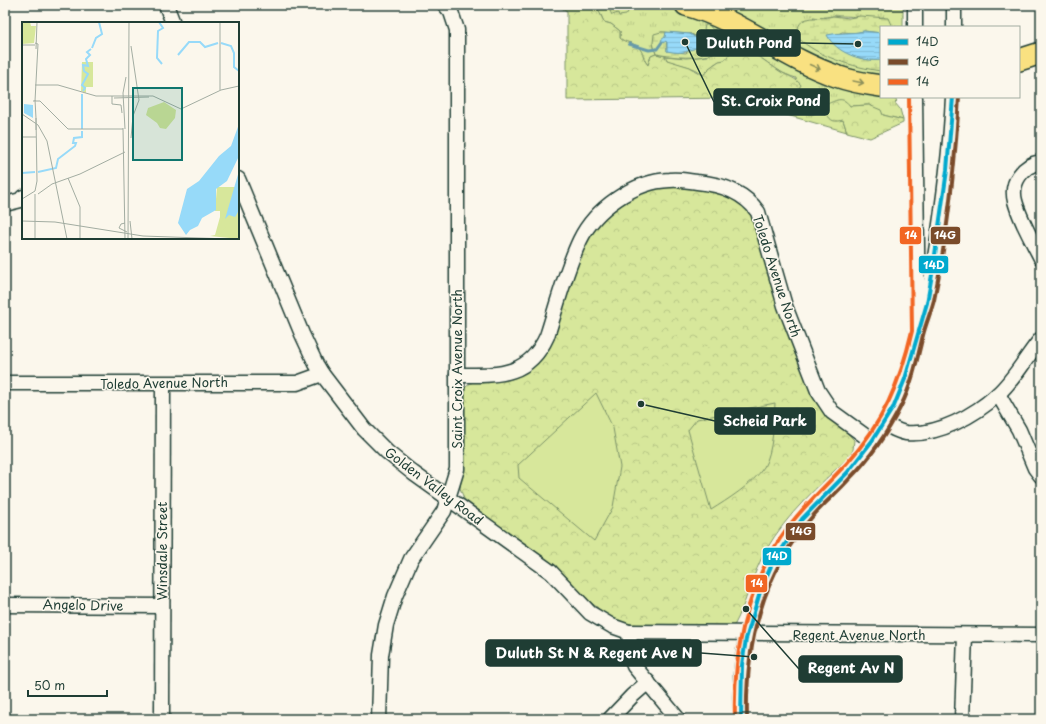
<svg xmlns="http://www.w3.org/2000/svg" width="1046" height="724" font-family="'Playpen Sans',sans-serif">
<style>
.grass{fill:url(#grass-tufts);stroke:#7b9268}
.forest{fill:url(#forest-crowns);stroke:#7b9268}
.wetland{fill:url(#wetland-marsh);stroke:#7b9268}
.garden{fill:#d7e79b;stroke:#7b9268}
.water{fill:url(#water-rules);stroke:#679baa}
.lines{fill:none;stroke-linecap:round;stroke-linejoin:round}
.stream{stroke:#679baa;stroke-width:3}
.minor-casing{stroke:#1f3d34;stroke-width:17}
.highway-casing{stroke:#1f3d34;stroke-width:24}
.minor{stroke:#fbf7ec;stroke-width:14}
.highway{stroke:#f9e181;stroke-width:21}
.bus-1-casing{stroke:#fbf7ec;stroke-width:7}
.bus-2-casing{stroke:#fbf7ec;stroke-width:7}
.bus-3-casing{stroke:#fbf7ec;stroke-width:7}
.bus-1{stroke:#00a9ce;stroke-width:4}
.bus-2{stroke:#7a4b2a;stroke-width:4}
.bus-3{stroke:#f26522;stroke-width:4}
.oneway{stroke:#8c8f5a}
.labels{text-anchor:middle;stroke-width:3;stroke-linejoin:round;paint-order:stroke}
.street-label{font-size:13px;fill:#1f3d34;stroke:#fbf7ec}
.inset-river{fill:none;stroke:#97daf9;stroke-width:2}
.inset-road{fill:none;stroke:#a3ada2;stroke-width:1}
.view{fill:#0f766e;fill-opacity:0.15;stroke:#0f766e;stroke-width:2}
.inset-edge{fill:none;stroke:#1f3d34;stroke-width:2}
.leader{fill:none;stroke:#1f3d34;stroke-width:1.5}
.callout-dot{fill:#1f3d34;stroke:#fbf7ec;stroke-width:1.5}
.callout{fill:#1f3d34;stroke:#1f3d34;stroke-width:1.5}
.callout-label{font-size:14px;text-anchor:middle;font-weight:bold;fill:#fff}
.line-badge{stroke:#fbf7ec;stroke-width:1.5}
.badge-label{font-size:11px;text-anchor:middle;font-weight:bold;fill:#fff}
</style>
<defs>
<pattern id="grass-tufts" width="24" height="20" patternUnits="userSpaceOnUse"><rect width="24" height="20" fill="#d7e79b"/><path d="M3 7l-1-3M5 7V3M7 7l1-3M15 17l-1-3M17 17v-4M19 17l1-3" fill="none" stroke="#b8c786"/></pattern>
<pattern id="forest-crowns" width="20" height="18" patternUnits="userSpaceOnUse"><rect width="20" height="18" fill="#d7e79b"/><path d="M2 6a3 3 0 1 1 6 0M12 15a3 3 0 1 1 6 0" fill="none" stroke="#b8c786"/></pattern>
<pattern id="wetland-marsh" width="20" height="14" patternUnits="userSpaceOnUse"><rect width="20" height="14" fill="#d7e79b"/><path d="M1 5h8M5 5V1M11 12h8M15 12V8" fill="none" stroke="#b8c786"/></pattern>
<pattern id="water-rules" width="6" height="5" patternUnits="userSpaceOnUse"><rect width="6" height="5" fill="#97daf9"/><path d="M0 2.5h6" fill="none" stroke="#82bcd6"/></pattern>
</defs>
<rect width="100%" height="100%" fill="#fbf7ec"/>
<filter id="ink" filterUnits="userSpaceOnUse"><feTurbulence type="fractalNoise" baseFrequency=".025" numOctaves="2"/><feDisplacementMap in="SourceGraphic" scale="8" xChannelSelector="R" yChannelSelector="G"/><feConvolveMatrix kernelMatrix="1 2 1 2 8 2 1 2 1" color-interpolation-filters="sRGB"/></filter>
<g filter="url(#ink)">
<g class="grass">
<path d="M591 5H670L699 14 828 84 848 91 894 99 897 101 895 103 900 109 903 120 883 115 869 105 849 106 824 104 820 97 817 111 843 120 847 132 776 112 783 101 798 90 796 78C790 76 783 74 778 70 764 61 751 48 733 49L725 60C714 61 710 69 703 75 696 66 677 65 667 60L665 56 686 58 708 56 704 39 690 34 661 32 653 43 656 54 651 56 648 65 632 43 624 42 620 38V31L611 24 604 22 601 15Z"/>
<path d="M700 5H903V27H892L884 17C870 19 855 16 841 16 830 15 823 19 813 17L863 67 881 71V75H878C815 64 758 31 700 5Z"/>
</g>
<g class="forest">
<path d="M556 5H591V7L598 9 604 22 611 24 620 31V38C625 43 633 42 638 47 644 52 643 60 648 65L651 56 656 54 665 56 667 60 690 67 703 75 708 71 709 68 719 61 725 60 733 49C751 48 764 61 778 70 786 76 794 76 801 85L798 90 783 101 776 112 734 98 567 100V11Z"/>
<polygon points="615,6 619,9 624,7 628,12 626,15 619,16 618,13 612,15 610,11"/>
<polygon points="705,25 709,25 713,30 717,28 721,32 720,39 716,41 712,39 709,32 704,30"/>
<path d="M814 95 820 97 824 104C833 104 841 93 850 106L869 105 881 110 883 115 903 120V123L870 138 847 132 843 120C835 122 831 122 827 114L817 112C806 120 799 107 806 97Z"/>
<path d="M662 186C681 186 722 190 738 200 745 205 751 214 755 222L775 298 815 399 854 440 853 450 848 458C818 486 787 514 766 550 752 574 747 602 734 626L628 625 611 619 582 595 567 578 464 499 460 488 462 472 463 391C467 385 470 383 476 381 487 381 501 383 512 379 523 375 534 368 542 359 551 347 556 331 560 317 570 286 577 253 596 227 611 206 638 193 662 186Z"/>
</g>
<g class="wetland">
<path d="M833 16 849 18 860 16 888 18 892 27H881V33L864 31 856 33 842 32 829 39C844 52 860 62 881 60V71C853 67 818 57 797 37 797 11 816 21 833 16Z"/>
<path d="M661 32H666L667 51 686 53 692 48 703 46 696 37 690 34 704 39 715 48 713 53C701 60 670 57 656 54L653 43 654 34Z"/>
</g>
<g class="garden">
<polygon points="596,393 613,428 620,467 613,507 594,541 519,478 518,465"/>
<path d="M775 403C774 421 773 452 764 467 753 484 727 500 711 510L688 430 697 419Z"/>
</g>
<g class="water">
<path d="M864 31 881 33V60C862 62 836 53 827 35 839 32 852 34 864 31Z"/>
<path d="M666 32 690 34 704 43 703 46C687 50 685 55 667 51V43L666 41 663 43 661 40 665 37Z"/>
</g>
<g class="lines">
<polyline class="stream" points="629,44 649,50 657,49 662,42"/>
<defs>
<g id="minor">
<polyline points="166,5 173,23"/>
<polyline points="915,5 915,27"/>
<polyline points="954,27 954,5"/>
<polyline points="915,97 918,320"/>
<path d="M1041 162C1023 165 1010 182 1015 201 1020 220 1032 240 1041 258"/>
<polyline points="238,179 302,334 316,364 322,374 364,429 387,452 413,473 551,572 590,613 612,626 629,632 631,658 634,666 678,719"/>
<polyline points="5,204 21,200 23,197"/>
<path d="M457 375C497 375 528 378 547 336 557 305 566 269 580 240 595 209 634 181 670 180 679 179 688 181 697 182 720 184 744 192 758 212L785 306 818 391 832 412 872 441"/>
<polyline points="5,383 297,383 322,374"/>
<polyline points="998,394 1019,430 1035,468 1041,476"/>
<path d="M884 424C891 427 898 432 906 433 938 436 975 415 997 395 1015 379 1026 357 1041 339"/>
<polyline points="5,605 162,606"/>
<polyline points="629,632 1041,635"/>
<polyline points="162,719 163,384"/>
<polyline points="379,719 381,655 386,625 395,596 411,559 444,511 457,469 457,30 451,12 445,5"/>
<polyline points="610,719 632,696 648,682"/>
<path d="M741 719C736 646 756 577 802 519 815 503 832 489 847 473 865 453 881 430 894 406 906 383 912 357 918 332 922 319 927 306 929 293 940 230 950 160 953 97"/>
<polyline points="962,719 965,635"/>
</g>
<g id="highway">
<path d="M686 5C741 20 783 58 836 76 850 81 866 84 881 86"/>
<polyline points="1019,60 1041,53"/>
</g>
</defs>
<use href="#minor" class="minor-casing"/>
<use href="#highway" class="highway-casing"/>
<use href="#minor" class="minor"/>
<use href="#highway" class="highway"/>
<defs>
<polyline id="bus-1" points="741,719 742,665 746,639 761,589 772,564 802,519 847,473 872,441 894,406 905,379 927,303 933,269 947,170 953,97"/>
<path id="bus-2" d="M747 719C745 646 762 573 812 517 824 503 838 492 850 478 870 458 888 432 901 406 912 384 917 360 923 335 926 323 931 312 934 300 948 233 955 165 959 97"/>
<path id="bus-3" d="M735 719C733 655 745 592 781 537 800 509 825 487 847 463 883 423 900 383 912 331L909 97"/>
</defs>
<use href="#bus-1" class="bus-1-casing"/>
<use href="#bus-2" class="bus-2-casing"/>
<use href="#bus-3" class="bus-3-casing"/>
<use href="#bus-1" class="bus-1"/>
<use href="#bus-2" class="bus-2"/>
<use href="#bus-3" class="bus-3"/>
</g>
<defs><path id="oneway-shaft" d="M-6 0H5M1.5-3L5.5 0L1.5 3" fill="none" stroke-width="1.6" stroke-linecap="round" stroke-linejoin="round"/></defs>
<g class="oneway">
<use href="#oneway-shaft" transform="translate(815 67) rotate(25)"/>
<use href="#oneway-shaft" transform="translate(858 82) rotate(12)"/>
</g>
</g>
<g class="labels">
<g class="street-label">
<text transform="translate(777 276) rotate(72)" y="5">Toledo Avenue North</text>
<text transform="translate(457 369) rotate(-90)" y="5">Saint Croix Avenue North</text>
<text transform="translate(164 383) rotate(-1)" y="5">Toledo Avenue North</text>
<text transform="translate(434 486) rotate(37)" y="5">Golden Valley Road</text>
<text transform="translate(162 551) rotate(-90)" y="5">Winsdale Street</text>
<text transform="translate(83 605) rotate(1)" y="5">Angelo Drive</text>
<text x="859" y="640">Regent Avenue North</text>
</g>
</g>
<g transform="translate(22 22)">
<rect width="217" height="217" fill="#fbf7ec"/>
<path d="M0 0H8L9 4H14L12 21 0 22ZM60 40H71V65H64V71L59 69ZM142 80 154 88 153 96 144 107 138 106 135 101 124 93 126 86ZM195 165H217V217L188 214 193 213 198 195V189H193Z" fill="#d7e79b"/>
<path d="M206 182 203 195 205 197 207 193 213 195 198 212 197 208Z" fill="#d7e79b"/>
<path d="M8 7V12L1 13H8V18H1V16L0 18V8Z" fill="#d7e79b"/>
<path d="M2 82 11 83V96L2 91ZM217 102V134L205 159 194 167V188L180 196 176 204 168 208 164 213 156 201 165 167 177 159 197 134 209 124ZM217 149 216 190 213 195 207 193 203 197Z" fill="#97daf9"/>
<path class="inset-river" d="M137 0 141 6 136 9 135 36 140 42M199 21 209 24 212 31V45L217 49M70 26 74 16 80 12 77 0M156 33 167 20H178L183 25 196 21M61 69 63 66 60 63 66 52 62 49 61 43 66 44 64 37 68 33 65 30 69 27M60 72V107M16 150 34 146 36 137 53 124 54 121H51L52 116 60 115V109M0 151 13 150"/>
<path class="inset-road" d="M198 0V68M13 21 16 22 13 79M0 23H13M14 27 15 0M13 63H36L74 74H131L159 87 199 68 217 64M90 74V82L99 83 100 91M92 76 127 75M13 78 14 96M11 79H18L46 107H101M0 92 16 103 25 119 45 217M101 106 103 217M103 107 101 71 104 55M0 115H14M109 116 111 94 117 78 109 24M46 156 58 185V217M13 169 15 159 14 96V108M13 172V217M16 172 30 162 58 152 103 130M0 177 13 169M0 199 33 200 121 214 207 217M108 199 110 217M103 201 99 202 97 206 105 210M106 217 107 0"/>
<path class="view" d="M111 66H160V138H111Z"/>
<rect width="217" height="217" class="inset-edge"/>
</g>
<path class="leader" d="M858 44L800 43M685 42L714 102M641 404L715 421M754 657L701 653M746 609L799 669"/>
<g class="callout-dot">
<circle cx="858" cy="44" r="4"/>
<circle cx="685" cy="42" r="4"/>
<circle cx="641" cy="404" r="4"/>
<circle cx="754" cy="657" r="4"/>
<circle cx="746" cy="609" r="4"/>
</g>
<g class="callout">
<rect x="697" y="30" width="103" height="26" rx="4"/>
<rect x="714" y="89" width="115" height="26" rx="4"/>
<rect x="715" y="408" width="100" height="26" rx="4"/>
<rect x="486" y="640" width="215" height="26" rx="4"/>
<rect x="799" y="656" width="103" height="26" rx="4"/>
</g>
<g class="callout-label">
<text x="749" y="48">Duluth Pond</text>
<text x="771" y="106">St. Croix Pond</text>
<text x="765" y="426">Scheid Park</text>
<text x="594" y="658">Duluth St N &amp; Regent Ave N</text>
<text x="851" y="673">Regent Av N</text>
</g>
<g class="line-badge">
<rect x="899" y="226" width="23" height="19" rx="4" fill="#f26522"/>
<rect x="930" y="226" width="31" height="19" rx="4" fill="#7a4b2a"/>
<rect x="918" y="255" width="31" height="19" rx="4" fill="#00a9ce"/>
<rect x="785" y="522" width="31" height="19" rx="4" fill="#7a4b2a"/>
<rect x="762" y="547" width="30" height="19" rx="4" fill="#00a9ce"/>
<rect x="745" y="574" width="23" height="19" rx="4" fill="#f26522"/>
</g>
<g class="badge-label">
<text x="911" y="239">14</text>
<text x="945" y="239">14G</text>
<text x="934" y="269">14D</text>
<text x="801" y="535">14G</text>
<text x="777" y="560">14D</text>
<text x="757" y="587">14</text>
</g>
<rect width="1046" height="724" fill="none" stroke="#fbf7ec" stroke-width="20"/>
<rect x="10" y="10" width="1026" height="704" fill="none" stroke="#1f3d34" stroke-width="1.5" filter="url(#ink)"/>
<rect x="880" y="26" width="140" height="72" fill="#fbf7ec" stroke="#a3ada2"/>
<rect x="888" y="39" width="20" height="6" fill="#00a9ce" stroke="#a3ada2"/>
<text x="916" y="46" font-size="12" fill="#1f3d34">14D</text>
<rect x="888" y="59" width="20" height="6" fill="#7a4b2a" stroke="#a3ada2"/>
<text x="916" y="66" font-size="12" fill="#1f3d34">14G</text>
<rect x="888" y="79" width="20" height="6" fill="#f26522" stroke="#a3ada2"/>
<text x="916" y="86" font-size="12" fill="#1f3d34">14</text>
<path d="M28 690v6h79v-6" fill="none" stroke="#1f3d34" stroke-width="2"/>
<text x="34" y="690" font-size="12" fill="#1f3d34" stroke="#fbf7ec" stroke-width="3" paint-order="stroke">50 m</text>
</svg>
